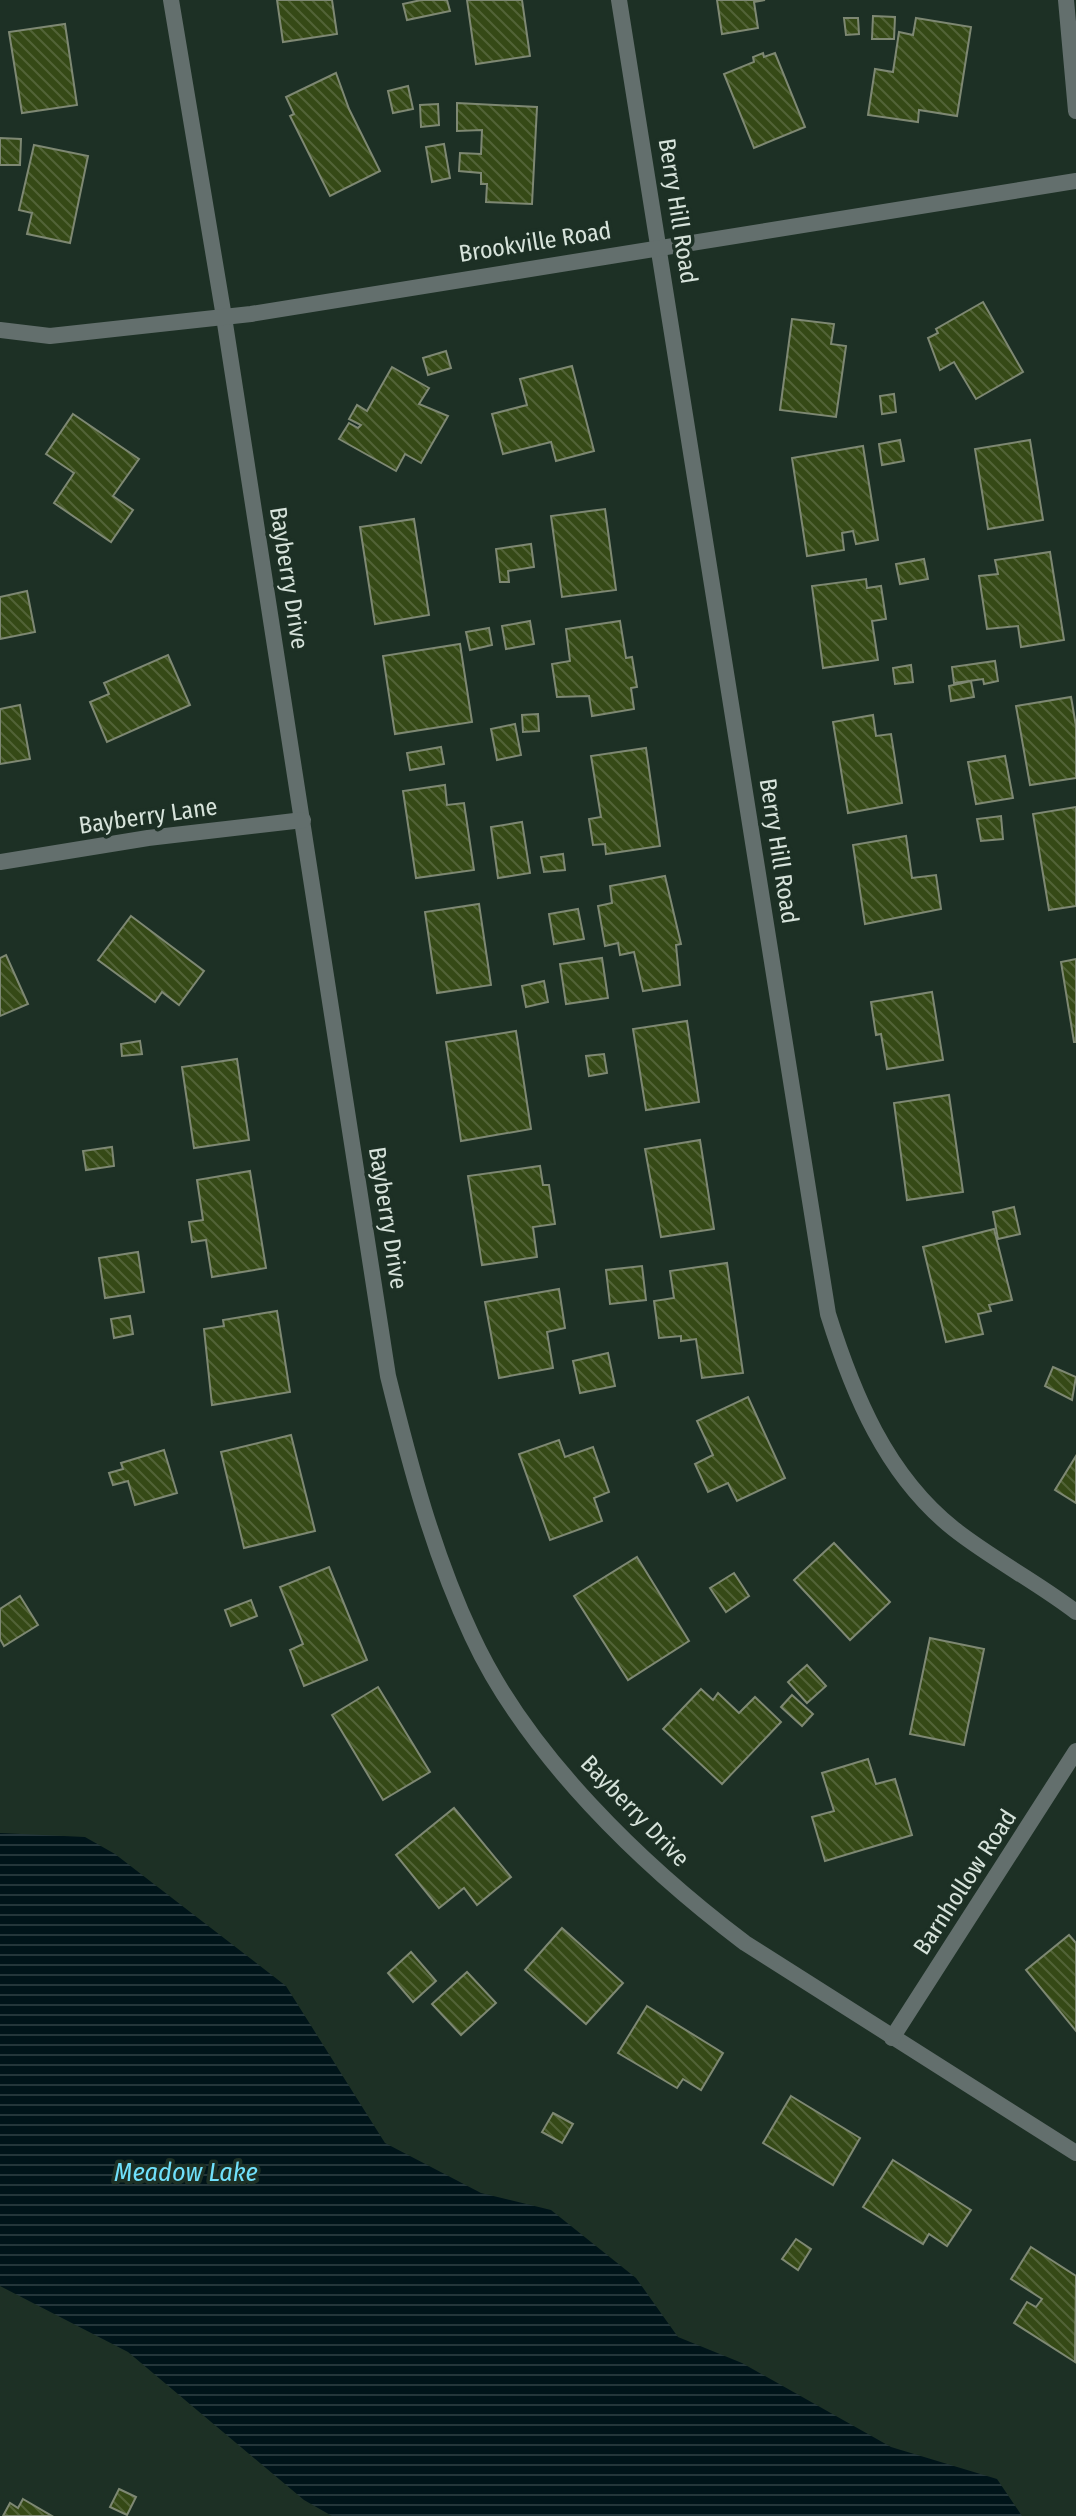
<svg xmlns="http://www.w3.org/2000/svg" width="1076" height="2516" font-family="'Fira Sans Condensed',sans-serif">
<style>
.water{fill:url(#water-rules)}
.building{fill:url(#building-back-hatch);stroke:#7e8873;stroke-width:2}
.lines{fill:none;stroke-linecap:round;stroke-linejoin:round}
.street{stroke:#636f6d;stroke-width:16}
.labels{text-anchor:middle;stroke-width:7;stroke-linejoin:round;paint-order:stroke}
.street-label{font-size:24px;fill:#d7e3db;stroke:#1d3025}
.water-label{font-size:26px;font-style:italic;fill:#70e1fc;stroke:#1d3025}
</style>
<defs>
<pattern id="water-rules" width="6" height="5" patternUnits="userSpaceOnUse" patternTransform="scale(2)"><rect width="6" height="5" fill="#001419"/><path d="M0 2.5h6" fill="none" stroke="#24363a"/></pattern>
<pattern id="building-back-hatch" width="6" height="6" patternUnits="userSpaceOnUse" patternTransform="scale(2)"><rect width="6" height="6" fill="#354916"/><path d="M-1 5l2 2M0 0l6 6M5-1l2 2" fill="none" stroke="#526337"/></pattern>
</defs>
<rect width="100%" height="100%" fill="#1d3025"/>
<polygon class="water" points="0,1833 85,1837 115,1854 286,1986 385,2143 481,2193 551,2210 636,2278 678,2337 742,2363 891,2447 997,2479 1022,2516 332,2516 304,2500 128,2352 0,2286"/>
<g class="building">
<polygon points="277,0 332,0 337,34 283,42"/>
<polygon points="421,0 447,0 450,11 407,20 403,4"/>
<polygon points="467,0 522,0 530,56 476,64"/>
<polygon points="717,0 765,0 754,2 758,28 722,34"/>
<polygon points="873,16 895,17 894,39 872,39"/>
<polygon points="844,18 858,18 859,34 846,35"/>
<polygon points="916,18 971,27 957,116 919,110 918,122 868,115 875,69 893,72 899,32 913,35"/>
<polygon points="65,24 77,105 22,113 9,32"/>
<polygon points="763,53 764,57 775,53 805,127 754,148 724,74 754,62 753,57"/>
<polygon points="336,73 349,109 380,171 330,196 290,116 294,114 286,97"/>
<polygon points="408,86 413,109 393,113 388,91"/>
<polygon points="457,103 537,107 532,204 486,202 487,184 481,184 481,173 459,171 460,153 481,154 482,130 457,131"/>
<polygon points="438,104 439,125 421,127 420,105"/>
<polygon points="0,138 21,139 20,165 0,165"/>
<polygon points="444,144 450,178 432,182 426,147"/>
<polygon points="34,145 88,156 70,243 27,234 32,213 19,210"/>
<polygon points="983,302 1023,372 976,399 954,362 940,370 928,338 938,333 936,329"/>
<polygon points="792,319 834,324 831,344 846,346 836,417 780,410"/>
<polygon points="446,351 451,368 428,375 423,358"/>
<polygon points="572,366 594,451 556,461 551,442 503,454 492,414 527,405 520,379"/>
<polygon points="392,367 429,388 419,404 448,416 421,463 405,454 396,471 339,439 349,423 358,428 361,425 349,419 357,405 367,411"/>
<polygon points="894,394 896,412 882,414 880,396"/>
<polygon points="73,414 139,459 113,496 133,510 111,542 54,503 74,473 46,454"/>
<polygon points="900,440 904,461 882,465 879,444"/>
<polygon points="1030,440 1043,520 988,529 975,449"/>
<polygon points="863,446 878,540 856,544 853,531 842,533 844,550 807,556 792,458"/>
<polygon points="605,509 616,590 562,597 551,516"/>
<polygon points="414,519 429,615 375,624 360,527"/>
<polygon points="531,544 534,567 508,571 509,582 500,582 496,549"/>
<polygon points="1050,552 1064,640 1021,647 1018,626 987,629 979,576 998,574 995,560"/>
<polygon points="924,559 928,579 900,584 896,564"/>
<polygon points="866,579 867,588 881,586 886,619 872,621 878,660 823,668 812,586"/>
<polygon points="27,591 35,632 0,639 0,597"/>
<polygon points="530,621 534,644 506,649 502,626"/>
<polygon points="620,621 626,658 632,657 637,687 631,688 634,709 592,716 589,696 557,697 552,664 570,661 566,629"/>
<polygon points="489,628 492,645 470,650 466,632"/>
<polygon points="460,644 472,722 395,734 383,656"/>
<polygon points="168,655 190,705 107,742 90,702 109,694 104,683"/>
<polygon points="995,661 998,681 984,684 983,679 954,683 952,667"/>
<polygon points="911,665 913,682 895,684 893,668"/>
<polygon points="971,681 974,697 951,701 949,686"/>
<polygon points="1071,697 1076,726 1076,778 1030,785 1016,706"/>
<polygon points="20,705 30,759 0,764 0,709"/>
<polygon points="538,714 539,731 523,732 522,715"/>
<polygon points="873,715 876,736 891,734 902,803 848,813 833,722"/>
<polygon points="515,724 521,755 497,760 491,729"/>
<polygon points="441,747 444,764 410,770 407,753"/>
<polygon points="646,748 660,846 606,854 605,844 593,845 589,819 601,817 591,756"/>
<polygon points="1005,756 1013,798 976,804 968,762"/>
<polygon points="445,785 447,805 464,803 474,870 416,878 403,791"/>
<polygon points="1076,807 1076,906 1049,910 1033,814"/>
<polygon points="1001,816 1003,839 981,841 977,819"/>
<polygon points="522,822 530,873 498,878 491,827"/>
<polygon points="906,836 912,878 936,875 941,909 865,924 853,845"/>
<polygon points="563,854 565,870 544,872 541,857"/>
<polygon points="665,876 681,944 676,945 680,985 643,991 634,952 620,955 618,943 605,946 598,906 612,903 610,886"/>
<polygon points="479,904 491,985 437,993 425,912"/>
<polygon points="578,909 584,939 554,944 549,914"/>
<polygon points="131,916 204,971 179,1005 162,992 155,1002 98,960"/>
<polygon points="6,955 28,1004 0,1016 0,958"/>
<polygon points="602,958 608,998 566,1004 560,964"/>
<polygon points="1076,959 1076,1042 1074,1042 1061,962"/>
<polygon points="544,981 548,1002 526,1007 522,986"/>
<polygon points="932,992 943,1060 887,1069 881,1034 876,1035 871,1002"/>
<polygon points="687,1021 699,1102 646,1110 633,1029"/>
<polygon points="516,1031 531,1129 461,1141 446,1042"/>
<polygon points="140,1041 142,1054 122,1056 121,1044"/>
<polygon points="604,1054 607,1073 589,1076 586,1056"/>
<polygon points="237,1059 249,1140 194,1148 182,1067"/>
<polygon points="949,1095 963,1192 907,1200 894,1103"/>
<polygon points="700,1140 714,1229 661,1237 645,1149"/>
<polygon points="112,1147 114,1166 86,1170 83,1151"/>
<polygon points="540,1166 543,1185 549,1185 555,1224 533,1227 537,1257 482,1265 468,1176"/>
<polygon points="250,1171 266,1268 212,1277 206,1240 192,1242 189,1222 203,1220 197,1180"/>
<polygon points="1014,1207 1020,1234 998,1239 993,1212"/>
<polygon points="994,1229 1012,1300 989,1305 991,1311 978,1314 983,1334 946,1342 923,1247"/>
<polygon points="138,1252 144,1292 105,1298 99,1258"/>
<polygon points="727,1263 743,1373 702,1378 696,1339 681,1341 681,1336 659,1338 654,1301 674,1298 670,1271"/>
<polygon points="642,1266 646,1300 610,1304 606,1270"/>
<polygon points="559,1289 565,1328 547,1332 553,1368 499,1378 485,1302"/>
<polygon points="277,1311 290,1392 212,1405 204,1329 224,1326 223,1320"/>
<polygon points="130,1316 133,1334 114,1338 111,1319"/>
<polygon points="608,1353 615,1386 580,1393 573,1361"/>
<polygon points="1053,1367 1076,1377 1072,1400 1045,1386"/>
<polygon points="748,1397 785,1478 737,1501 728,1483 708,1492 695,1464 713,1455 697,1421"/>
<polygon points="291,1435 315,1531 244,1548 221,1452"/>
<polygon points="559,1440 565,1457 593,1447 609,1492 594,1498 602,1521 550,1540 519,1454"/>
<polygon points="164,1450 177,1493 135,1505 128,1481 113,1485 109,1473 123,1469 121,1463"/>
<polygon points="1076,1456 1076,1503 1055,1490"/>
<polygon points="834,1543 890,1602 850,1640 794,1580"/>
<polygon points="637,1557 689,1641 628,1680 574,1596"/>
<polygon points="329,1567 367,1660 304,1686 290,1650 303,1644 280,1587"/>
<polygon points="734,1573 749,1596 726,1612 710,1588"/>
<polygon points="20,1596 38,1625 4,1646 0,1639 0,1609"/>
<polygon points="251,1600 257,1616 231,1626 225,1610"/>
<polygon points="930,1638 984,1649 964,1745 910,1734"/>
<polygon points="807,1665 826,1686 807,1703 788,1682"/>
<polygon points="378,1687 430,1772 383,1800 332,1715"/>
<polygon points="701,1689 713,1700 718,1693 739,1713 755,1697 781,1722 722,1784 663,1729"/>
<polygon points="792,1695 813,1714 802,1726 781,1707"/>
<polygon points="868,1759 876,1784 895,1779 912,1835 825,1861 812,1817 834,1811 822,1773"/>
<polygon points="454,1808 511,1877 477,1905 464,1888 439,1908 396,1855"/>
<polygon points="562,1928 623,1983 586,2024 525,1970"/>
<polygon points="1069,1935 1076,1943 1076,2031 1026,1970"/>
<polygon points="411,1952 436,1981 413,2002 388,1973"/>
<polygon points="467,1972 496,2003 461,2035 432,2004"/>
<polygon points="647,2006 723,2053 701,2090 683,2079 677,2088 618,2053"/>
<polygon points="791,2096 860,2138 833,2185 763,2143"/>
<polygon points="553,2113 573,2124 562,2143 542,2132"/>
<polygon points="893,2160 971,2210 947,2246 929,2234 923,2244 863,2207"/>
<polygon points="796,2239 811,2249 798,2270 782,2259"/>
<polygon points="1031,2247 1076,2276 1075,2362 1014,2323 1027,2302 1036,2307 1042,2299 1011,2279"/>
<polygon points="119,2489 136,2497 127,2515 110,2507"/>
<polygon points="23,2499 52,2516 3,2516 10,2503 18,2508"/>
</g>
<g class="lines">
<g class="street">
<path d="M171 0 224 317 388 1376C410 1465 433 1553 472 1636 527 1755 643 1866 745 1943L1076 2153"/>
<path d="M619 0 828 1314C853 1394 886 1475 954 1529 992 1559 1037 1582 1076 1612"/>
<polyline points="1066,0 1076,111"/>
<polyline points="0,330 50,336 251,314 1076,181"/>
<polyline points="0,862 148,838 303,820"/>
<polyline points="892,2038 1076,1751"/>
</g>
</g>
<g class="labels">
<g class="street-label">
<text transform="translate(678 211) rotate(81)" y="8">Berry Hill Road</text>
<text transform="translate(535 242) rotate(-9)" y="8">Brookville Road</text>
<text transform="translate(289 578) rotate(81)" y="8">Bayberry Drive</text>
<text transform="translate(148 816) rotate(-8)" y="8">Bayberry Lane</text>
<text transform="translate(779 851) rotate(81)" y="8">Berry Hill Road</text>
<text transform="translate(388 1218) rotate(81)" y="8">Bayberry Drive</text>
<text transform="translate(635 1811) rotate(46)" y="8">Bayberry Drive</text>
<text transform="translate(965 1882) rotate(-57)" y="8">Barnhollow Road</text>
</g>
<g class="water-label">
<text x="186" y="2181">Meadow Lake</text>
</g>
</g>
</svg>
